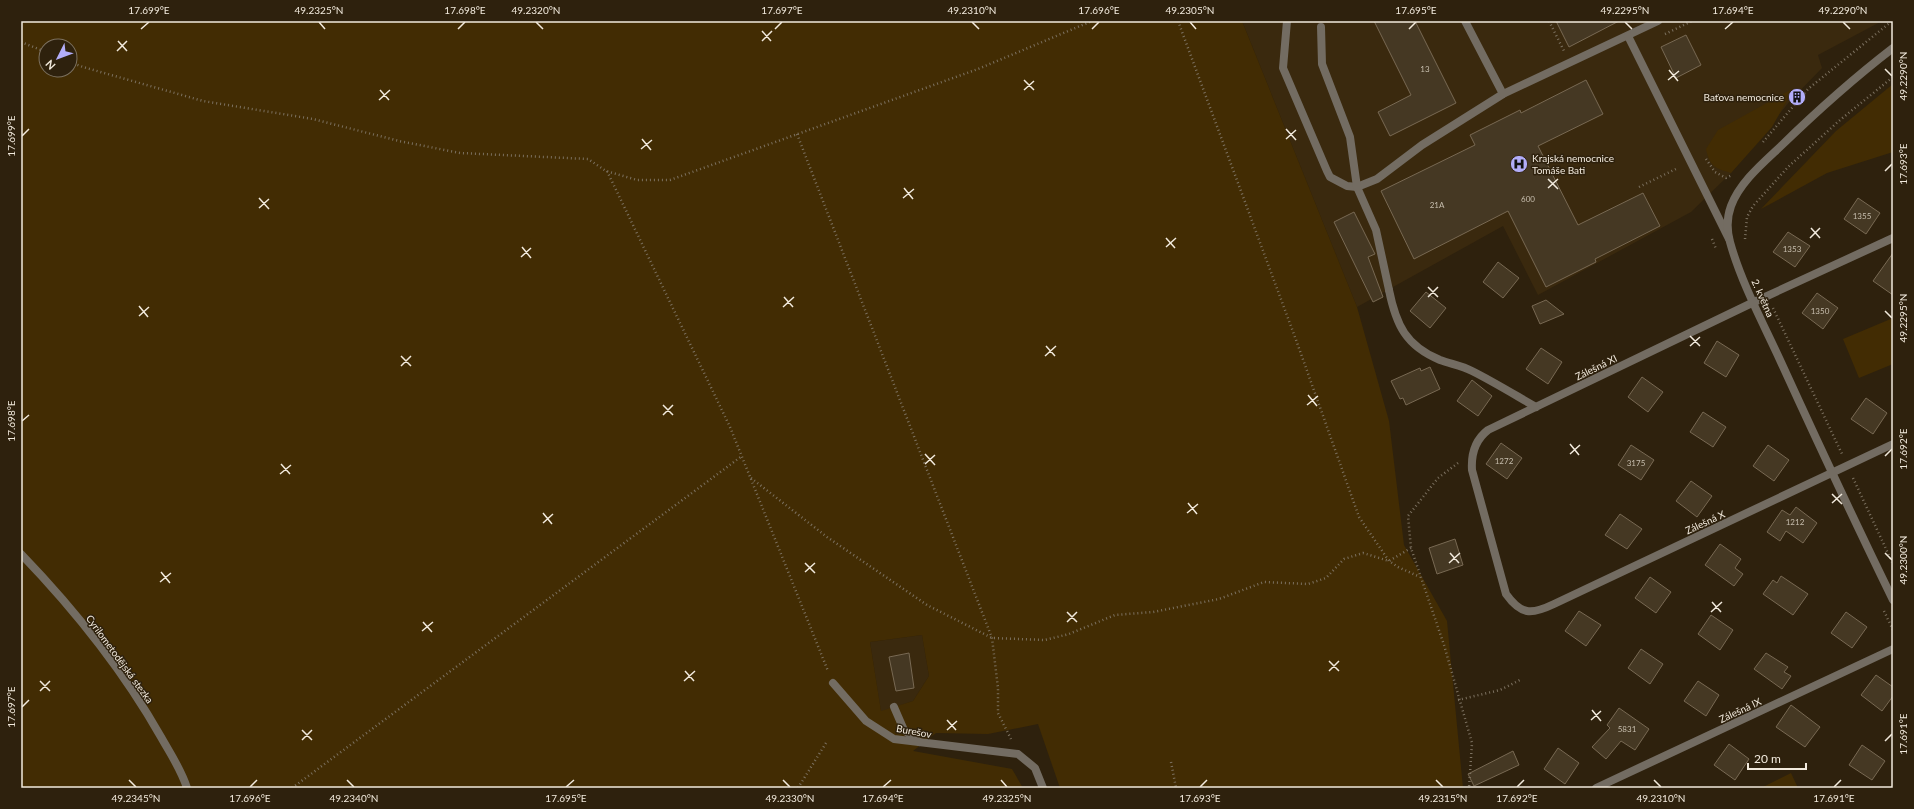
<svg xmlns="http://www.w3.org/2000/svg" width="1914" height="809" font-family="Lato,sans-serif">
<style>
.built{fill:#3a290e}
.green{fill:#422c03;fill-rule:evenodd}
.building{fill:#453823;stroke:#786953}
.lines{fill:none;stroke-linecap:round;stroke-linejoin:round}
.path{stroke:#7c7160;stroke-width:2.5;stroke-dasharray:1 3;stroke-linecap:butt}
.service{stroke:#736c62;stroke-width:8}
.minor{stroke:#736c62;stroke-width:8}
.tertiary{stroke:#736c62;stroke-width:8}
.ticks{fill:none;stroke:#f2eadd;stroke-width:1.5}
.labels{text-anchor:middle;stroke-width:3;stroke-linejoin:round;paint-order:stroke}
.number-label{font-size:8px;fill:#c7beae}
.poi-label{font-size:10px;fill:#f2eadd;stroke:#2e210d;text-anchor:end}
.street-label{font-size:10px;fill:#f2eadd;stroke:#2e210d}
.neatline{fill:none;stroke:#f2eadd;stroke-width:1.5}
.ticks-label{font-size:10px;text-anchor:middle;fill:#f2eadd}
</style>
<rect width="100%" height="100%" fill="#2e210d"/>
<g class="built">
<polygon points="1242,21 1882,21 1818,55 1822,68 1790,101 1731,173 1691,212 1538,295 1503,226 1357,307"/>
<polygon points="922,635 929,676 913,701 881,712 870,642"/>
</g>
<g class="green">
<path d="M21 21H1242L1357 307 1389 421 1404 545 1447 621 1463 788H1060L1038 724 988 734 936 733 913 751 1012 769 1023 788H21ZM46 46H70V70H46ZM922 635 929 676 913 701 881 711 870 642Z"/>
<polygon points="1893,84 1893,152 1827,173 1761,209 1836,131"/>
<path d="M1794 88 1772 127 1731 173C1715 168 1710 167 1706 149L1718 130Z"/>
<polygon points="1893,318 1893,364 1859,378 1843,339"/>
<polygon points="1791,773 1798,788 1761,788"/>
</g>
<g class="building">
<polygon points="1374,21 1415,21 1456,103 1390,136 1378,112 1411,95"/>
<polygon points="1556,21 1619,21 1569,47"/>
<polygon points="1686,35 1701,65 1676,78 1661,47"/>
<polygon points="1586,80 1603,114 1538,146 1578,225 1643,193 1660,226 1595,259 1596,262 1546,287 1508,211 1414,259 1381,191 1475,145 1470,135 1520,110 1521,113"/>
<polygon points="1858,198 1880,213 1866,234 1844,219"/>
<polygon points="1354,212 1375,254 1368,257 1383,297 1373,302 1334,222"/>
<polygon points="1788,232 1810,246 1795,267 1773,252"/>
<polygon points="1893,253 1893,295 1873,281"/>
<polygon points="1498,262 1519,278 1503,298 1483,282"/>
<polygon points="1426,292 1446,308 1430,328 1410,311"/>
<polygon points="1817,293 1838,308 1823,329 1802,313"/>
<polygon points="1546,300 1564,314 1540,324 1532,306"/>
<polygon points="1717,341 1739,355 1726,377 1704,363"/>
<polygon points="1541,348 1562,362 1548,384 1526,369"/>
<polygon points="1430,367 1440,389 1406,405 1403,398 1400,399 1391,381 1420,368 1421,371"/>
<polygon points="1642,377 1663,392 1648,412 1628,397"/>
<polygon points="1472,380 1492,396 1478,416 1457,401"/>
<polygon points="1866,398 1887,413 1873,434 1851,419"/>
<polygon points="1703,412 1726,427 1713,447 1690,432"/>
<polygon points="1501,443 1522,458 1507,479 1486,464"/>
<polygon points="1631,445 1654,460 1641,480 1618,465"/>
<polygon points="1768,445 1789,460 1774,481 1753,466"/>
<polygon points="1691,481 1712,496 1697,517 1676,501"/>
<polygon points="1796,507 1817,523 1803,543 1786,531 1780,541 1767,532 1782,510 1790,515"/>
<polygon points="1620,514 1642,529 1627,549 1605,535"/>
<polygon points="1455,539 1463,565 1437,574 1429,548"/>
<polygon points="1720,544 1741,559 1735,568 1743,574 1734,586 1705,565"/>
<polygon points="1781,576 1808,594 1793,615 1763,594 1773,580 1777,583"/>
<polygon points="1650,577 1671,592 1656,613 1635,598"/>
<polygon points="1579,611 1601,625 1586,646 1565,631"/>
<polygon points="1846,612 1867,627 1852,648 1831,633"/>
<polygon points="1711,615 1733,630 1720,650 1698,634"/>
<polygon points="1641,649 1663,664 1650,684 1628,668"/>
<polygon points="909,653 914,688 896,691 889,657"/>
<polygon points="1766,653 1788,667 1784,672 1791,676 1782,689 1754,669"/>
<polygon points="1876,675 1893,687 1893,696 1882,711 1861,695"/>
<polygon points="1698,681 1719,695 1706,716 1684,701"/>
<polygon points="1791,705 1820,727 1805,747 1776,727"/>
<polygon points="1619,708 1649,729 1635,750 1621,741 1606,759 1592,747 1610,728 1607,725"/>
<polygon points="1729,744 1749,759 1735,780 1714,765"/>
<polygon points="1862,745 1885,761 1872,780 1849,765"/>
<polygon points="1558,748 1579,763 1565,784 1544,769"/>
<polygon points="1513,751 1519,765 1474,786 1468,774"/>
</g>
<g class="lines">
<g class="path">
<polyline points="1178,21 1295,337 1359,517 1389,561 1398,567 1420,577"/>
<polyline points="1549,21 1564,51"/>
<polyline points="1665,34 1692,21"/>
<polyline points="21,42 46,52"/>
<polyline points="70,62 83,67 203,101 313,119 399,141 460,153 588,159 606,171 637,180 670,180 978,69 1092,21"/>
<polyline points="797,134 992,638 998,688 998,713 1011,739"/>
<polyline points="1763,142 1808,89 1892,21"/>
<polyline points="1706,159 1715,172 1726,178 1732,175"/>
<polyline points="607,171 730,427 828,671"/>
<polyline points="1639,187 1678,168"/>
<polyline points="1712,239 1716,249"/>
<polyline points="1745,239 1747,217 1753,206 1788,167 1840,120 1893,77"/>
<polyline points="1773,308 1842,454"/>
<polyline points="1458,463 1438,478 1408,516 1411,548 1444,645 1472,743 1469,788"/>
<polyline points="751,478 827,537 927,605 992,638 1045,640 1069,634 1115,615 1153,612 1219,599 1264,582 1308,584 1326,578 1344,559 1363,553 1389,561 1411,548"/>
<polyline points="1853,478 1893,564"/>
<polyline points="1884,611 1893,630"/>
<polyline points="1458,700 1500,690 1522,679"/>
<polyline points="1171,762 1176,788"/>
<polyline points="292,788 742,456"/>
<polyline points="798,788 826,743"/>
</g>
<g class="service">
<polyline points="1287,21 1283,68 1327,171 1330,177 1347,186 1357,187 1377,179 1422,145 1503,94 1658,21"/>
<polyline points="1465,21 1503,94"/>
<polyline points="1321,27 1322,64 1350,137 1357,187 1376,230 1389,290"/>
<polyline points="1628,36 1729,239"/>
<path d="M21 554C74 609 123 670 161 737 170 753 181 769 187 788"/>
<polyline points="894,707 904,730 919,742"/>
</g>
<g class="minor">
<path d="M1893 238 1754 302 1488 430C1475 440 1471 454 1472 470L1506 594C1521 615 1531 615 1554 604L1893 444"/>
<path d="M1389 290C1396 325 1406 346 1440 360 1451 364 1462 366 1472 371 1494 382 1515 395 1536 407"/>
<polyline points="833,683 866,721 894,739 1018,754 1035,768 1043,788"/>
<polyline points="1596,788 1893,649"/>
</g>
<path class="tertiary" d="M1893 48C1854 78 1817 111 1781 146 1763 163 1740 182 1731 206 1727 217 1727 231 1730 242 1741 282 1763 323 1780 360 1817 441 1854 520 1893 600"/>
</g>
<path class="ticks" d="M319 22 325 29M536 22 543 29M972 22 979 29M1190 22 1196 29M1625 22 1632 29M1843 22 1850 29M141 29 149 22M458 29 465 22M775 29 782 22M1092 29 1099 22M1409 29 1416 22M1725 29 1733 22M762 31 771 41M118 41 127 51M762 41 772 31M117 51 127 41M1885 69 1892 76M1669 70 1678 81M1024 80 1034 90M1668 80 1679 71M380 90 389 100M1024 90 1034 81M379 100 390 90M1286 129 1296 140M22 136 29 129M642 139 651 150M1286 139 1296 130M641 149 652 140M1885 171 1892 164M1548 179 1558 189M904 188 913 199M1548 188 1558 179M259 198 269 209M903 198 914 189M259 208 269 199M1811 228 1820 238M1166 238 1175 248M1810 238 1820 228M522 247 531 258M1166 247 1176 238M521 257 531 248M1428 287 1438 297M784 297 793 307M1428 297 1438 287M139 306 148 317M783 307 794 297M1885 311 1892 318M139 316 149 307M1690 336 1700 346M1046 346 1055 356M1690 346 1700 337M401 356 411 366M1045 356 1056 346M401 366 411 356M1308 395 1317 406M663 405 673 415M1307 405 1318 396M663 415 673 405M22 421 29 415M1570 444 1579 455M925 454 935 465M1570 454 1580 445M1885 456 1892 449M281 464 290 474M925 464 935 455M280 474 291 465M1832 494 1842 504M1188 503 1197 514M1832 503 1842 494M543 513 552 524M1187 513 1198 504M543 523 553 514M1450 553 1459 563M1885 553 1892 560M805 563 815 573M1449 563 1460 553M161 572 170 583M805 572 815 563M160 582 171 573M1712 602 1721 612M1067 612 1077 622M1711 612 1722 602M423 622 432 632M1067 622 1077 612M422 631 433 622M1329 661 1339 671M685 671 694 681M1329 671 1339 661M40 681 50 691M684 681 695 671M40 691 50 681M22 707 29 700M1592 710 1601 721M947 720 956 730M1591 720 1601 711M302 730 312 740M947 730 957 721M302 740 312 730M1885 741 1892 734M129 780 136 787M347 780 354 787M783 780 790 787M1001 780 1007 787M1436 780 1443 787M1654 780 1661 787M250 787 257 780M566 787 574 780M883 787 891 780M1200 787 1207 780M1517 787 1524 780M1834 787 1841 780"/>
<defs>
<symbol id="building-disc" viewBox="-11 -11 22 22"><circle r="9.5" fill="#b2adf9" stroke="#2e210d"/><path d="M-4-6H4V6H1V3H-1V6H-4ZM-2.5-4.3h1.7v1.8h-1.7ZM.8-4.3h1.7v1.8H.8ZM-2.5-1h1.7V.8h-1.7ZM.8-1h1.7V.8H.8Z" fill="#111"/></symbol>
<symbol id="hospital-disc" viewBox="-11 -11 22 22"><circle r="9.5" fill="#b2adf9" stroke="#2e210d"/><path d="M-5-5h3v3.5h4V-5h3V5h-3V1.5h-4V5h-3Z" fill="#111"/></symbol>
</defs>
<g fill-rule="evenodd">
<use href="#building-disc" x="1787" y="87" width="20" height="20"/>
<use href="#hospital-disc" x="1509" y="154" width="20" height="20"/>
</g>
<g class="labels">
<g class="number-label">
<text x="1425" y="72">13</text>
<text x="1528" y="202">600</text>
<text x="1437" y="208">21A</text>
<text x="1862" y="219">1355</text>
<text x="1792" y="252">1353</text>
<text x="1820" y="314">1350</text>
<text x="1504" y="464">1272</text>
<text x="1636" y="466">3175</text>
<text x="1795" y="525">1212</text>
<text x="1627" y="732">5831</text>
</g>
<g class="poi-label">
<text x="1784" y="101">Baťova nemocnice</text>
<text x="1532" y="162" text-anchor="start">Krajská nemocnice<tspan x="1532" dy="12">Tomáše Bati</tspan></text>
</g>
<g class="street-label">
<text transform="translate(1763 298) rotate(66)" y="4">2. května</text>
<text transform="translate(1596 367) rotate(-26)" y="4">Zálešná XI</text>
<text transform="translate(1705 522) rotate(-25)" y="4">Zálešná X</text>
<text transform="translate(120 659) rotate(54)" y="4">Cyrilometodějská stezka</text>
<text transform="translate(1740 710) rotate(-25)" y="4">Zálešná IX</text>
<text transform="translate(914 731) rotate(10)" y="4">Burešov</text>
</g>
</g>
<rect width="1914" height="809" fill="none" stroke="#2e210d" stroke-width="44"/>
<g transform="translate(58 58) rotate(228)"><circle r="19" fill="#2e210d" stroke="#7c7160"/>
<path d="M0-3L7 15L0 10L-7 15Z" fill="#b2adf9"/>
<text y="-6" font-size="11" font-weight="bold" text-anchor="middle" fill="#f2eadd">N</text>
</g>
<path d="M1748 763v6h58v-6" fill="none" stroke="#f2eadd" stroke-width="2"/>
<text x="1754" y="763" font-size="12" fill="#f2eadd" stroke="#2e210d" stroke-width="3" paint-order="stroke">20 m</text>
<rect x="22" y="22" width="1870" height="765" class="neatline"/>
<g class="ticks-label">
<text x="149" y="14">17.699°E</text>
<text x="319" y="14">49.2325°N</text>
<text x="465" y="14">17.698°E</text>
<text x="536" y="14">49.2320°N</text>
<text x="782" y="14">17.697°E</text>
<text x="972" y="14">49.2310°N</text>
<text x="1099" y="14">17.696°E</text>
<text x="1190" y="14">49.2305°N</text>
<text x="1416" y="14">17.695°E</text>
<text x="1625" y="14">49.2295°N</text>
<text x="1733" y="14">17.694°E</text>
<text x="1843" y="14">49.2290°N</text>
<text transform="translate(1903 76) rotate(-90)" y="4">49.2290°N</text>
<text transform="translate(11 136) rotate(-90)" y="4">17.699°E</text>
<text transform="translate(1903 164) rotate(-90)" y="4">17.693°E</text>
<text transform="translate(1903 318) rotate(-90)" y="4">49.2295°N</text>
<text transform="translate(11 421) rotate(-90)" y="4">17.698°E</text>
<text transform="translate(1903 449) rotate(-90)" y="4">17.692°E</text>
<text transform="translate(1903 560) rotate(-90)" y="4">49.2300°N</text>
<text transform="translate(11 707) rotate(-90)" y="4">17.697°E</text>
<text transform="translate(1903 734) rotate(-90)" y="4">17.691°E</text>
<text x="136" y="802">49.2345°N</text>
<text x="250" y="802">17.696°E</text>
<text x="354" y="802">49.2340°N</text>
<text x="566" y="802">17.695°E</text>
<text x="790" y="802">49.2330°N</text>
<text x="883" y="802">17.694°E</text>
<text x="1007" y="802">49.2325°N</text>
<text x="1200" y="802">17.693°E</text>
<text x="1443" y="802">49.2315°N</text>
<text x="1517" y="802">17.692°E</text>
<text x="1661" y="802">49.2310°N</text>
<text x="1834" y="802">17.691°E</text>
</g>
</svg>
